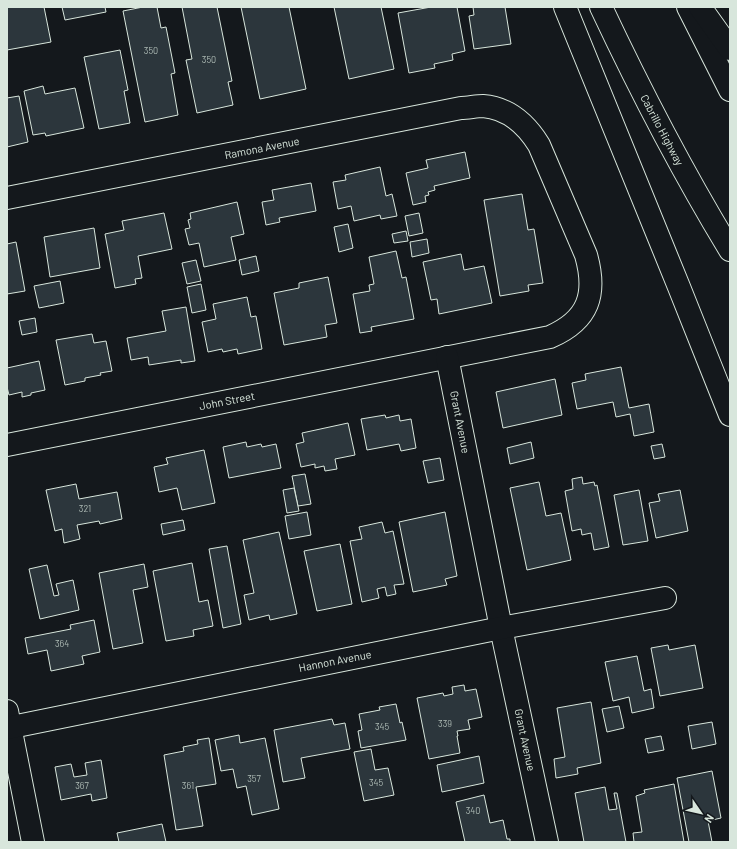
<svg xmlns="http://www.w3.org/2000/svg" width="737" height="849" font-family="Barlow,sans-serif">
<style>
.building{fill:#2c363c;stroke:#d8e6dc}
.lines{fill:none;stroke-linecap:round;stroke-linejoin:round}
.minor-casing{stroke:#d8e6dc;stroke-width:24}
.motorway-casing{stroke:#d8e6dc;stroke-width:24}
.minor{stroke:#14181c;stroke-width:22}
.motorway{stroke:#14181c;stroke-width:22}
.labels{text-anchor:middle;stroke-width:3;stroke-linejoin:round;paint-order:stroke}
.number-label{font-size:9px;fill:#adbab4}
.street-label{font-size:11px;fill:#d8e6dc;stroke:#14181c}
</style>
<rect width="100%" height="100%" fill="#14181c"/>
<g class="building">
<polygon points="7,7 44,7 51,42 7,50"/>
<polygon points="62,7 105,7 106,12 65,20"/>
<polygon points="143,7 157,7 161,28 166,27 175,73 171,74 178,115 145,122 123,11"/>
<polygon points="182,7 217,7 232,81 228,82 233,105 197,113 186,60 192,59"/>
<polygon points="241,7 289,7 306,89 260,99"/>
<polygon points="334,7 381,7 394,69 349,79"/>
<polygon points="431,7 457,7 465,51 452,54 453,60 434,64 435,68 409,73 398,13"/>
<polygon points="473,7 505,7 511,44 474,49 469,16 474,15"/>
<polygon points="120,50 128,90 124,91 130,123 99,129 84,57"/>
<polygon points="43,86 45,94 75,88 84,128 46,136 45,133 33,135 24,91"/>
<polygon points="19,96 28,142 7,147 7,98"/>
<polygon points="465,152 470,178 434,186 435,190 428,192 429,195 425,196 426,202 413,205 406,173 428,168 426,160"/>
<polygon points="380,167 386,196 392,194 397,216 381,219 380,215 354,221 351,206 338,209 333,182 346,180 345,175"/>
<polygon points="311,183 316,211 279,218 280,222 266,225 262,202 274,200 272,190"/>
<polygon points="522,194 528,230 534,229 543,283 528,285 529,291 500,296 484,200"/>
<polygon points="237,202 244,234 231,237 236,260 204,267 199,243 189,245 185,229 190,228 188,220 191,219 190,213"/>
<polygon points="164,213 172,249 138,256 142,278 135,279 136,284 115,288 105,234 124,230 122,221"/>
<polygon points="419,213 423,233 409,236 405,216"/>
<polygon points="348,224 353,248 339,252 334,227"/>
<polygon points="94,228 100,268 50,277 44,237"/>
<polygon points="406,231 408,241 394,243 392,234"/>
<polygon points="427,239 429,253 412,257 410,242"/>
<polygon points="16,242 25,291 7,294 7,244"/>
<polygon points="396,251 402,278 406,277 414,319 371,327 372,331 360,333 353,294 370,291 369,285 374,284 369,257"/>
<polygon points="461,254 464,270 484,266 492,303 439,314 437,299 431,300 423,262"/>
<polygon points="256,256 259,271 242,275 239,260"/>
<polygon points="196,260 201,281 187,284 182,263"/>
<polygon points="328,277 337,323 325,325 327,337 284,345 274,293 299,288 299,283"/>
<polygon points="60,281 64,303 39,308 34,286"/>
<polygon points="201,284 206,310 192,313 187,287"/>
<polygon points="247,297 251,317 256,316 262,349 238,354 237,349 223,352 222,349 208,352 202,322 216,319 213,304"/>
<polygon points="186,307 195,361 181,363 181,360 149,365 148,357 131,360 127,338 166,331 162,311"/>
<polygon points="35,318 37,332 22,335 19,321"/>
<polygon points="92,334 94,343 106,341 112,371 100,373 101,375 85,378 85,381 65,385 56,340"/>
<polygon points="39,361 45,390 31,393 31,395 22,397 22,392 9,395 7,387 7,368"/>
<polygon points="621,367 629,408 649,404 654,432 634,436 630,414 616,417 613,402 577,409 572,383 586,380 585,374"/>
<polygon points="555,379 562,415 503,428 496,392"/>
<polygon points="385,415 386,418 399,415 400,421 411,419 416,448 401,451 399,444 367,450 361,419"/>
<polygon points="348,423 355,455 335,459 337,469 325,471 324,466 315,468 315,464 301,467 296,444 304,442 302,433"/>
<polygon points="246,442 247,447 261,444 262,447 276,444 281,468 229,478 223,447"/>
<polygon points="531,442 534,458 510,464 507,448"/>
<polygon points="662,444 665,457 654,459 651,446"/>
<polygon points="204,450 215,503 182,510 177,488 159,492 154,467 168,464 166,458"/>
<polygon points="440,458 444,480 428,483 423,461"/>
<polygon points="305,474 311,504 298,506 292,476"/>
<polygon points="582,477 583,484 594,482 595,486 597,485 609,547 594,550 591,533 582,535 581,529 572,531 565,491 573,489 572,479"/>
<polygon points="539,482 546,516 561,513 571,560 527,570 510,488"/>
<polygon points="76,484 79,499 117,492 122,519 100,524 99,521 77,525 80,539 64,543 62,529 55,531 46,490"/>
<polygon points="294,488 299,511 287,513 283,490"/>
<polygon points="639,490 648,541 623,545 614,495"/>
<polygon points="680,490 688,531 656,538 649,503 660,501 658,494"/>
<polygon points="307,512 311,535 289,539 285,516"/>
<polygon points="445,512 457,576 445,579 447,585 413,592 399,522"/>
<polygon points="183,520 185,530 163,535 161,524"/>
<polygon points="382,522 385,533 393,531 404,584 394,585 396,594 387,596 385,587 377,589 379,598 362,602 350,541 362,539 359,527"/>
<polygon points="279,532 297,614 270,620 269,615 249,620 244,595 254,593 243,540"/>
<polygon points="340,544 352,604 317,611 304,551"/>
<polygon points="227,546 241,624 223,628 209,549"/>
<polygon points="192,563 199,602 208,600 213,626 193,630 194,636 166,641 153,571"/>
<polygon points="144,564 148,587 133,590 143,643 113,649 99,573"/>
<polygon points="47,565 54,596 59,595 56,584 73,580 79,610 40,619 29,569"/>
<polygon points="94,620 100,652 82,656 84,664 51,671 47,650 28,654 25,638 71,629 70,625"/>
<polygon points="668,645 669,650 695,645 703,688 660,696 651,648"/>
<polygon points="637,656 644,691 651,689 654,708 632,713 629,697 613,701 605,662"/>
<polygon points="464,685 465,691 476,689 482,717 468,720 470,729 457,731 458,736 457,736 460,753 429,759 417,698 443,693 444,696 453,694 452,687"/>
<polygon points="591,702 601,763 577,768 578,774 556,778 554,759 565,757 557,708"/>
<polygon points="396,704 400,723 402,722 406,740 361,748 358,731 362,730 359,714 380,710 379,707"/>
<polygon points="619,706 624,728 607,732 602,709"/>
<polygon points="332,719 334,725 345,723 350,749 301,758 305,778 283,782 274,730"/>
<polygon points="712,722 716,744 692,749 688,726"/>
<polygon points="239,735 240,743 265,738 279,809 252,815 246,786 237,788 233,769 221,771 215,740"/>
<polygon points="661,736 664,750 648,753 645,739"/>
<polygon points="209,738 216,784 196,787 203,826 176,830 164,755 184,751 183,747 198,744 197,740"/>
<polygon points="371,749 375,770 388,768 394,795 364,801 354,752"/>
<polygon points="479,756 484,783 442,792 437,765"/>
<polygon points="101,760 107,798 92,801 91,794 61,800 55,767 71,764 74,777 87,775 85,763"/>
<polygon points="712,771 721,818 708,821 712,842 689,842 677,778"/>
<polygon points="674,784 684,842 634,842 633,833 642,832 636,796 645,793 644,790"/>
<polygon points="605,787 609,810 617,809 614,793 617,793 626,842 584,842 575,793"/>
<polygon points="484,795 490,823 503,820 507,839 510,839 510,842 465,842 456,802"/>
<polygon points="162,824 166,842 119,842 117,833"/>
</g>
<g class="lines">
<defs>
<g id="minor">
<path d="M7 198 461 108C468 108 476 106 483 106 509 108 526 124 539 145L586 255C597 294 589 320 550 337L7 445"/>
<polyline points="447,357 501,628 547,842"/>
<polyline points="7,711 33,842"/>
<polyline points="7,728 501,628 665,598"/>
</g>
<g id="motorway">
<polyline points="565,7 679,287 730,415"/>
<path d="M601 7C640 90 682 171 730 250"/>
<polyline points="688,7 730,90"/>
<polyline points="700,7 730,49"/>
</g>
</defs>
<use href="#minor" class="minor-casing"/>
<use href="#motorway" class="motorway-casing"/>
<use href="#minor" class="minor"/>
<use href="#motorway" class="motorway"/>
</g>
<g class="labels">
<g class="number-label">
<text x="151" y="54">350</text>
<text x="209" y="63">350</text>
<text x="85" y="512">321</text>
<text x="62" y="647">364</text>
<text x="445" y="727">339</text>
<text x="382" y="730">345</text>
<text x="254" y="782">357</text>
<text x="376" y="786">345</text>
<text x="82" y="789">367</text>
<text x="188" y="789">361</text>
<text x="473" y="814">340</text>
</g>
<g class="street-label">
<text transform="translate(662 130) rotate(62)" y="4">Cabrillo Highway</text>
<text transform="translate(262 148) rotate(-11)" y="4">Ramona Avenue</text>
<text transform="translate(227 401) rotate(-11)" y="4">John Street</text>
<text transform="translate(460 422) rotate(79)" y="4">Grant Avenue</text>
<text transform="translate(335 661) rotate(-11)" y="4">Hannon Avenue</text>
<text transform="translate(525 740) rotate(78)" y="4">Grant Avenue</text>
</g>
</g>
<rect width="737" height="849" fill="none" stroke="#d8e6dc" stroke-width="16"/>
<g transform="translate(701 813) rotate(124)" stroke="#14181c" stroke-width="3" paint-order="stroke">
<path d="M0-3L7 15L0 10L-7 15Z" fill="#d8e6dc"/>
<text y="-6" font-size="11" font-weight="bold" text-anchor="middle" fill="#d8e6dc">N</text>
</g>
</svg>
